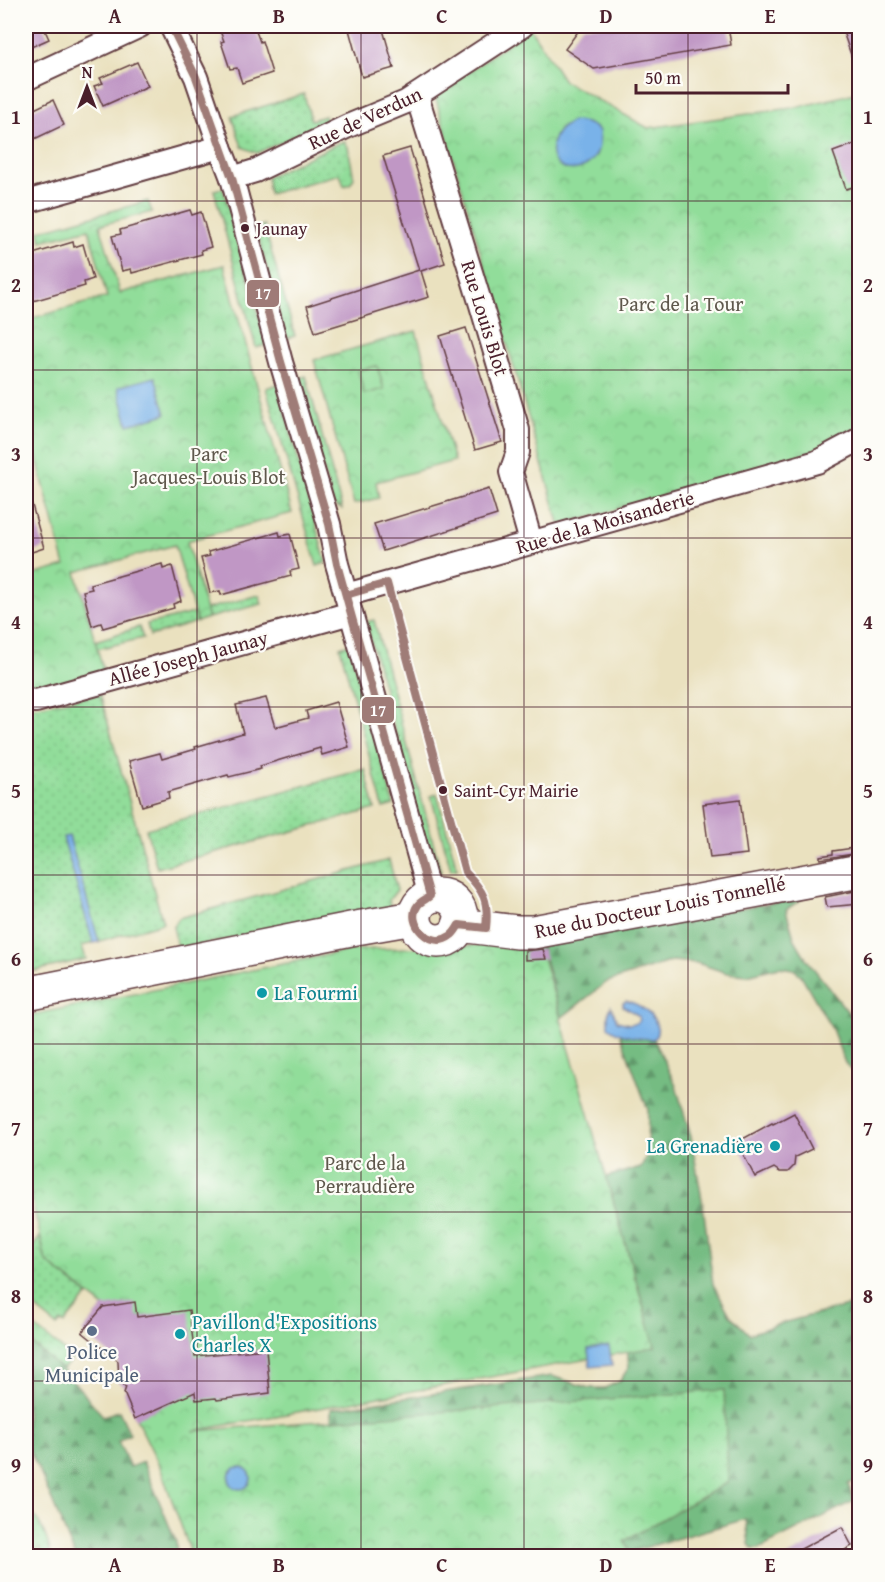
<svg xmlns="http://www.w3.org/2000/svg" width="885" height="1582" font-family="'Gentium Book Plus',serif">
<style>
.grass{fill:url(#grass-dots);stroke:#6e7e62;stroke-width:1.5}
.forest{fill:url(#forest-firs);stroke:#5f6e56;stroke-width:1.5}
.park{fill:url(#park-crowns);stroke:#6e7e62;stroke-width:1.5}
.pitch{fill:#91dd9a;stroke:#6e7e62;stroke-width:1.5}
.water{fill:#79b2e9;stroke:#62688a;stroke-width:1.5}
.building{fill:#c097c5}
.lines{fill:none;stroke-linecap:round;stroke-linejoin:round}
.street-casing{stroke:#623c41;stroke-width:26}
.secondary-casing{stroke:#623c41;stroke-width:36}
.street{stroke:#fff;stroke-width:22}
.secondary{stroke:#fff;stroke-width:33}
.bus-1-casing{stroke:#fdfcf7;stroke-width:12}
.bus-1{stroke:#9f7b77;stroke-width:8}
.grid{fill:none;stroke:#4a1f2b;stroke-width:1.5;stroke-opacity:0.55}
.bus-dot{fill:#4a1f2b;stroke:#fdfcf7;stroke-width:2}
.culture-dot{fill:#0f9aa8;stroke:#fdfcf7;stroke-width:2}
.service-dot{fill:#5c6f8a;stroke:#fdfcf7;stroke-width:2}
.labels{text-anchor:middle;stroke-width:4.5;stroke-linejoin:round;paint-order:stroke}
.bus-label{font-size:18px;fill:#4a1f2b;stroke:#fdfcf7;text-anchor:start}
.street-label{font-size:20px;fill:#4a1f2b;stroke:#fdfcf7}
.park-label{font-size:20px;fill:#5f584c;stroke:#fdfcf7}
.culture-label{font-size:20px;fill:#0d838f;stroke:#fdfcf7;text-anchor:start}
.service-label{font-size:20px;fill:#4e5e75;stroke:#fdfcf7}
.line-badge{stroke:#fdfcf7;stroke-width:2}
.badge-label{font-size:16px;text-anchor:middle;font-weight:bold;fill:#fff}
.neatline{fill:none;stroke:#4a1f2b;stroke-width:2}
.grid-label{font-size:20px;text-anchor:middle;font-weight:bold;fill:#4a1f2b}
</style>
<defs>
<pattern id="grass-dots" width="8" height="8" patternUnits="userSpaceOnUse" patternTransform="scale(1.5)"><rect width="8" height="8" fill="#91dd9a"/><path d="M2 2h.1M6 6h.1" fill="none" stroke="#7fbd85" stroke-width="1.8" stroke-linecap="round"/></pattern>
<pattern id="forest-firs" width="22" height="20" patternUnits="userSpaceOnUse" patternTransform="scale(1.5)"><rect width="22" height="20" fill="#74bc82"/><path d="M5 1l3.5 6h-7zM16 11l3.5 6h-7z" fill="#61986b"/></pattern>
<pattern id="park-crowns" width="20" height="18" patternUnits="userSpaceOnUse" patternTransform="scale(1.5)"><rect width="20" height="18" fill="#91dd9a"/><path d="M2 6a3 3 0 1 1 6 0M12 15a3 3 0 1 1 6 0" fill="none" stroke="#7fbd85"/></pattern>
</defs>
<rect width="100%" height="100%" fill="#fdfcf7"/>
<filter id="ink" filterUnits="userSpaceOnUse"><feTurbulence type="fractalNoise" baseFrequency=".0167" numOctaves="2"/><feDisplacementMap in="SourceGraphic" scale="12" xChannelSelector="R" yChannelSelector="G"/><feConvolveMatrix kernelMatrix="1 2 1 2 8 2 1 2 1" color-interpolation-filters="sRGB"/></filter>
<filter id="wash" filterUnits="userSpaceOnUse"><feTurbulence type="fractalNoise" baseFrequency=".008" numOctaves="4" result="noise"/><feDisplacementMap in="SourceGraphic" scale="24" xChannelSelector="R" yChannelSelector="G"/><feGaussianBlur stdDeviation="1.35" result="paint"/><feColorMatrix in="noise" values="0 0 0 0 0 0 0 0 0 0 0 0 0 0 0 0 0 1.4 0 .05"/><feComposite in="paint" operator="in"/></filter>
<g filter="url(#wash)">
<rect width="100%" height="100%" fill="#eae1bf"/>
<g class="grass">
<polygon points="304,94 311,120 325,116 326,122 257,153 242,147 232,116"/>
<polygon points="341,142 345,142 348,147 354,178 350,184 344,186 340,174 269,194 267,177"/>
<polygon points="223,188 267,345 256,348 214,190"/>
<polygon points="264,225 295,336 285,339 256,228"/>
<polygon points="306,376 342,509 333,505 297,379"/>
<polygon points="278,384 326,563 317,566 266,388"/>
<polygon points="259,595 262,604 208,618 206,609"/>
<polygon points="194,613 197,622 150,636 147,624"/>
<polygon points="374,620 441,872 433,874 366,622"/>
<polygon points="139,627 143,638 97,649 95,641"/>
<polygon points="349,644 394,805 383,808 340,647"/>
<polygon points="100,694 163,923 82,946 86,959 26,973 26,708"/>
<polygon points="365,769 375,809 157,868 146,829"/>
<polygon points="437,794 457,869 451,870 431,796"/>
<polygon points="389,860 397,890 389,900 391,909 178,949 173,927 179,918"/>
<polygon points="40,1237 46,1261 88,1295 64,1324 61,1322 57,1326 26,1301 26,1256"/>
<polygon points="26,1320 73,1358 62,1370 26,1339"/>
<path d="M32 1514C40 1520 51 1546 50 1556H44L40 1548 26 1555V1532L32 1529 26 1517 27 1515Z"/>
</g>
<g class="forest">
<polygon points="803,898 786,910 794,938 807,960 859,1026 859,1076 854,1073 845,1063 832,1029 801,975 793,969 779,967 747,975 727,973 697,963 672,961 607,982 561,1018 540,941"/>
<polygon points="620,1034 654,1039 676,1086 691,1137 703,1205 713,1284 730,1315 749,1334 782,1323 859,1303 859,1480 848,1484 854,1501 759,1549 752,1549 749,1544 746,1519 633,1551 636,1556 340,1556 334,1525 331,1409 552,1376 589,1388 605,1388 620,1381 629,1367 626,1338 645,1311 606,1177 641,1167 647,1155 648,1110"/>
<polygon points="26,1339 68,1375 103,1416 119,1411 130,1434 118,1441 130,1467 143,1462 176,1542 177,1556 75,1556 43,1479 26,1443"/>
</g>
<g class="park">
<polygon points="530,28 564,81 648,128 799,107 859,92 859,427 809,453 560,526 435,96"/>
<polygon points="148,201 152,212 100,225 120,293 224,265 292,513 187,541 208,618 197,622 175,545 76,572 104,673 32,692 26,691 26,577 65,566 36,456 26,459 26,441 31,439 26,416 26,320 107,297 89,229 41,241 39,231"/>
<polygon points="416,331 454,461 376,482 379,498 354,504 314,360"/>
<polygon points="539,943 655,1347 193,1431 724,1390 728,1482 624,1541 633,1556 192,1556 160,1467 137,1420 105,1308 46,1261 26,1175 26,1016 351,950"/>
</g>
<polygon class="pitch" points="377,366 384,389 364,394 358,370"/>
<g class="water">
<path d="M573 121C583 121 591 123 599 131 606 179 546 180 552 146 555 132 561 127 573 121Z"/>
<polygon points="155,377 166,414 128,425 118,387"/>
<polygon points="69,836 99,942 93,943 63,837"/>
<path d="M626 1001C642 1003 666 1023 654 1039 641 1039 617 1036 608 1027V1015L611 1006 617 1021 629 1024 636 1023 639 1020V1016L623 1006V1003Z"/>
<polygon points="609,1346 612,1365 590,1367 588,1349"/>
<circle cx="240" cy="1478" r="11"/>
</g>
<g id="blocks">
<g class="building">
<polygon points="26,26 43,26 49,39 31,47 26,33"/>
<polygon points="218,26 254,26 260,42 262,41 272,73 242,83 237,68 230,69 221,42 224,41"/>
<polygon points="348,26 382,26 394,68 362,77"/>
<polygon points="582,26 728,26 731,45 594,69 565,49"/>
<polygon points="841,26 860,26 860,72 857,72"/>
<polygon points="137,62 148,86 103,106 94,86 103,83 100,78"/>
<polygon points="53,100 64,125 26,143 26,113"/>
<polygon points="860,142 860,185 846,189 833,152"/>
<polygon points="410,148 445,263 421,271 429,297 315,332 307,306 419,270 383,156"/>
<polygon points="190,210 192,215 201,212 211,247 201,250 202,254 132,273 131,269 122,271 112,236 121,234 120,230"/>
<polygon points="73,242 74,247 83,244 93,279 84,282 85,286 26,303 26,256"/>
<polygon points="466,328 502,442 475,450 440,336"/>
<polygon points="489,489 497,515 383,551 374,524"/>
<polygon points="26,498 30,498 44,548 26,554"/>
<polygon points="279,532 280,536 290,534 299,569 290,571 291,576 221,595 220,591 210,593 201,558 210,556 208,552"/>
<polygon points="162,564 163,569 172,566 181,601 173,604 174,608 103,628 101,623 92,626 83,591 92,589 90,584"/>
<polygon points="266,698 275,727 308,718 306,711 336,702 349,747 322,755 320,748 260,766 261,769 229,777 228,775 168,792 169,798 142,806 129,761 160,753 162,759 196,749 195,747 243,733 236,705"/>
<polygon points="740,799 747,854 710,858 703,804"/>
<polygon points="860,847 860,853 820,859 820,856 833,854 833,851"/>
<polygon points="860,890 860,904 827,907 825,897"/>
<polygon points="543,949 546,959 525,960 525,951"/>
<polygon points="794,1113 812,1149 795,1157 794,1166 788,1172 780,1172 774,1168 755,1177 737,1142 772,1123 773,1124"/>
<polygon points="135,1302 137,1317 189,1310 195,1356 266,1349 270,1393 217,1400 216,1398 196,1400 195,1392 135,1419 124,1393 126,1387 119,1382 118,1361 82,1332 103,1307"/>
<polygon points="842,1527 852,1546 833,1557 786,1557"/>
</g>
</g>
</g>
<g filter="url(#ink)">
<use href="#blocks" fill-opacity="0" stroke="#623c41" stroke-width="1.5"/>
<g class="lines">
<defs>
<g id="street">
<polyline points="171,26 196,77 220,147 232,178 281,362 329,524 337,564 351,613 430,896"/>
<polyline points="26,79 140,26"/>
<polyline points="417,96 481,305 518,430 518,452 511,472 531,542"/>
<polyline points="232,178 255,171 348,126 406,102 522,26"/>
<polyline points="26,202 220,147"/>
<polyline points="346,595 817,462 860,439"/>
<polyline points="26,700 36,701 351,613"/>
</g>
<g id="secondary">
<circle cx="438" cy="918" r="23"/>
<polyline points="459,925 517,932 533,932 860,871"/>
<polyline points="26,994 356,928 414,918"/>
</g>
</defs>
<use href="#street" class="street-casing"/>
<use href="#secondary" class="secondary-casing"/>
<use href="#street" class="street"/>
<use href="#secondary" class="secondary"/>
<defs>
<path id="bus-1" d="M171 26 196 77 232 178 281 362 329 524 337 564 430 896C427 899 421 901 418 905 404 923 432 950 450 936 454 934 457 928 459 925L486 928C489 901 484 891 465 872L387 583 346 595"/>
</defs>
<use href="#bus-1" class="bus-1-casing"/>
<use href="#bus-1" class="bus-1"/>
</g>
</g>
<path class="grid" d="M197 26V1556M361 26V1556M524 26V1556M688 26V1556M26 201H860M26 370H860M26 538H860M26 707H860M26 875H860M26 1044H860M26 1212H860M26 1381H860"/>
<g class="bus-dot">
<circle cx="245" cy="228" r="5"/>
<circle cx="443" cy="790" r="5"/>
</g>
<g class="culture-dot">
<circle cx="262" cy="993" r="6"/>
<circle cx="775" cy="1146" r="6"/>
<circle cx="180" cy="1334" r="6"/>
</g>
<circle class="service-dot" cx="92" cy="1331" r="6"/>
<g class="labels">
<g class="bus-label">
<text x="256" y="235">Jaunay</text>
<text x="454" y="797">Saint-Cyr Mairie</text>
</g>
<g class="street-label">
<text transform="translate(365 118) rotate(-25)" y="7">Rue de Verdun</text>
<text transform="translate(485 318) rotate(73)" y="7">Rue Louis Blot</text>
<text transform="translate(605 522) rotate(-16)" y="7">Rue de la Moisanderie</text>
<text transform="translate(188 658) rotate(-15)" y="7">Allée Joseph Jaunay</text>
<text transform="translate(660 907) rotate(-11)" y="7">Rue du Docteur Louis Tonnellé</text>
</g>
<g class="park-label">
<text x="681" y="311">Parc de la Tour</text>
<text x="209" y="461">Parc<tspan x="209" dy="23">Jacques-Louis Blot</tspan></text>
<text x="365" y="1170">Parc de la<tspan x="365" dy="23">Perraudière</tspan></text>
</g>
<g class="culture-label">
<text x="274" y="1000">La Fourmi</text>
<text x="763" y="1153" text-anchor="end">La Grenadière</text>
<text x="192" y="1329">Pavillon d'Expositions<tspan x="192" dy="23">Charles X</tspan></text>
</g>
<g class="service-label">
<text x="92" y="1359">Police<tspan x="92" dy="23">Municipale</tspan></text>
</g>
</g>
<g class="line-badge">
<rect x="246" y="279" width="34" height="29" rx="6" fill="#9f7b77"/>
<rect x="361" y="696" width="34" height="28" rx="6" fill="#9f7b77"/>
</g>
<g class="badge-label">
<text x="263" y="299">17</text>
<text x="378" y="716">17</text>
</g>
<rect width="885" height="1582" fill="none" stroke="#fdfcf7" stroke-width="66"/>
<g transform="translate(87 87)" stroke="#fdfcf7" stroke-width="4.5" paint-order="stroke">
<path d="M0-4.5L10 22L0 15L-10 22Z" fill="#4a1f2b"/>
<text y="-9" font-size="16" font-weight="bold" text-anchor="middle" fill="#4a1f2b">N</text>
</g>
<path d="M636 84v9h152v-9" fill="none" stroke="#4a1f2b" stroke-width="3"/>
<text x="645" y="84" font-size="18" fill="#4a1f2b" stroke="#fdfcf7" stroke-width="4.5" paint-order="stroke">50 m</text>
<rect x="33" y="33" width="819" height="1516" class="neatline"/>
<g class="grid-label">
<text x="115" y="23">A</text>
<text x="279" y="23">B</text>
<text x="442" y="23">C</text>
<text x="606" y="23">D</text>
<text x="770" y="23">E</text>
<text x="16" y="124">1</text>
<text x="868" y="124">1</text>
<text x="16" y="292">2</text>
<text x="868" y="292">2</text>
<text x="16" y="461">3</text>
<text x="868" y="461">3</text>
<text x="16" y="629">4</text>
<text x="868" y="629">4</text>
<text x="16" y="798">5</text>
<text x="868" y="798">5</text>
<text x="16" y="966">6</text>
<text x="868" y="966">6</text>
<text x="16" y="1135">7</text>
<text x="868" y="1135">7</text>
<text x="16" y="1303">8</text>
<text x="868" y="1303">8</text>
<text x="16" y="1472">9</text>
<text x="868" y="1472">9</text>
<text x="115" y="1572">A</text>
<text x="279" y="1572">B</text>
<text x="442" y="1572">C</text>
<text x="606" y="1572">D</text>
<text x="770" y="1572">E</text>
</g>
</svg>
